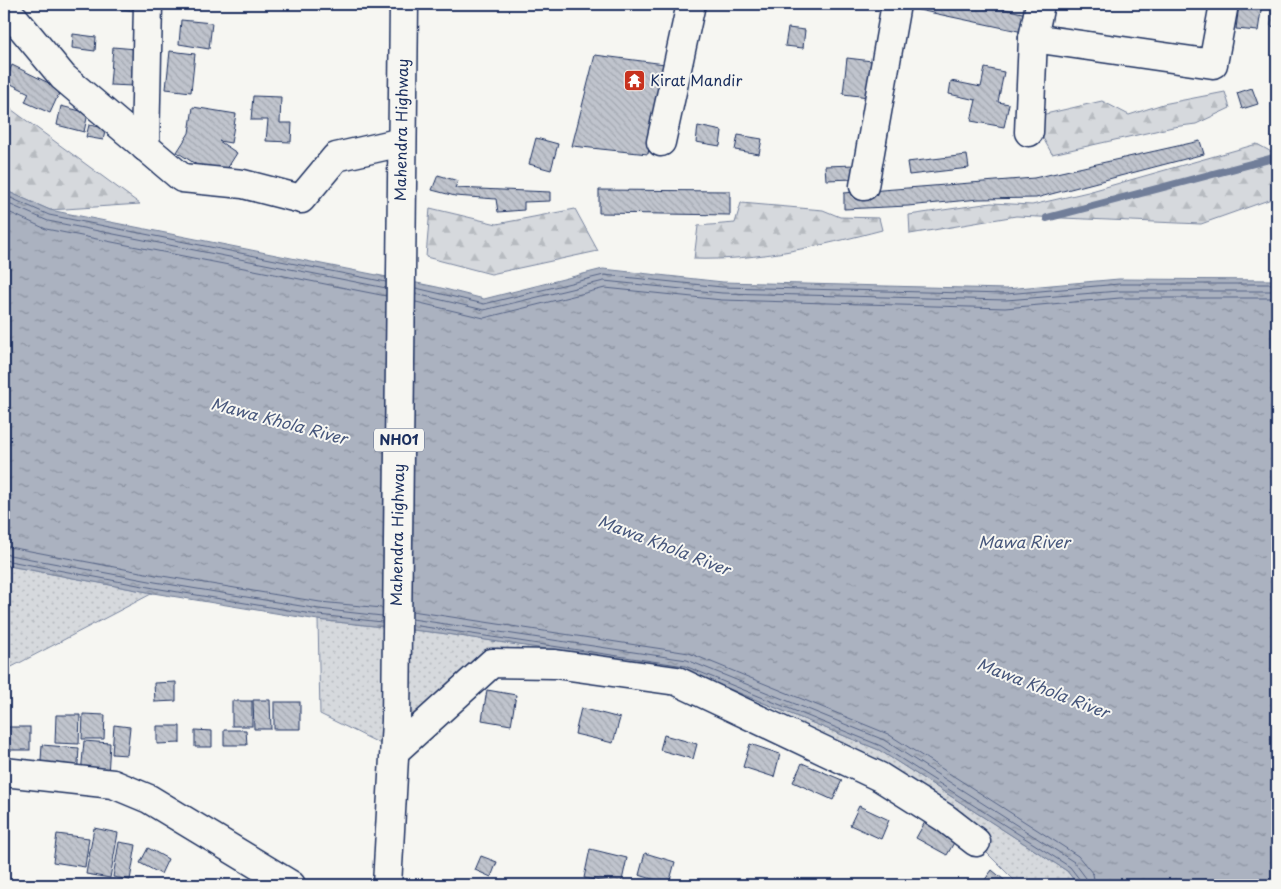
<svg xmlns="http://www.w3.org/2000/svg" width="1281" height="889" font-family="'Playpen Sans',sans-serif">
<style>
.grass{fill:url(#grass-dots);stroke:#78849e}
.forest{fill:url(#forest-firs);stroke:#78849e}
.water{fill:url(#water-ripples);stroke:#717e99}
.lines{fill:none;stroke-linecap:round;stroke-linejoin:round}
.shore{stroke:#556385;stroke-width:1}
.stream{stroke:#717e99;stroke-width:8}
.building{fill:url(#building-back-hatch);stroke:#1b2f5e}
.minor-casing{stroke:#1b2f5e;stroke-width:31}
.trunk-casing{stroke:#1b2f5e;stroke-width:31}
.minor{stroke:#f6f6f2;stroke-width:28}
.trunk{stroke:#f6f6f2;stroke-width:28}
.labels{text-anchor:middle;stroke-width:4;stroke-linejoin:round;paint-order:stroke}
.shield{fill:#f6f6f2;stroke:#5d6b8a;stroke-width:1}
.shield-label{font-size:14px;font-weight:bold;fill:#1b2f5e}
.poi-label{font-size:15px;fill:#1b2f5e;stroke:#f6f6f2;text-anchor:start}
.street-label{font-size:15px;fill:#1b2f5e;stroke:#f6f6f2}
.water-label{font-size:16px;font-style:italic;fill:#46567b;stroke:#f6f6f2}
</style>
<defs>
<pattern id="grass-dots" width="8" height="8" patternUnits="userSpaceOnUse" patternTransform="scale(1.25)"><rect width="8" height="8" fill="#d6d9dd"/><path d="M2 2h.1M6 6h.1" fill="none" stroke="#b7bbc0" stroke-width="1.8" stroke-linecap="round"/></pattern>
<pattern id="forest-firs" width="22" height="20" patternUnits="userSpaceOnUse" patternTransform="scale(1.25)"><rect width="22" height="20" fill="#d6d9dd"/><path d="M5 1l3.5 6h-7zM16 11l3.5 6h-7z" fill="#b7bbc0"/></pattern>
<pattern id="water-ripples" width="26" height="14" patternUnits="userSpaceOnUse" patternTransform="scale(1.25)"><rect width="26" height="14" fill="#abb2c0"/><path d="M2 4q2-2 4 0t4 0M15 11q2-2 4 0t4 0" fill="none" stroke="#8a919f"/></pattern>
<pattern id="building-back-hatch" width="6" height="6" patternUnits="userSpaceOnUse" patternTransform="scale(1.25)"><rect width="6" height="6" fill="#c0c4cd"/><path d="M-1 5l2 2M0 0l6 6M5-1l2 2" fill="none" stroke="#a4a9b2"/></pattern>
</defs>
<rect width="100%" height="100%" fill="#f6f6f2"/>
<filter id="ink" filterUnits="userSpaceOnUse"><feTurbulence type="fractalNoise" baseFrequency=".02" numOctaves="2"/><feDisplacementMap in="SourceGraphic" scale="10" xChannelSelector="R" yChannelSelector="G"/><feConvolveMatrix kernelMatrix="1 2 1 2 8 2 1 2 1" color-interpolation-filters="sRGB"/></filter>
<g filter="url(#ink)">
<g class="grass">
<polygon points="4,565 153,593 4,671"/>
<polygon points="318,620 440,633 683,670 879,750 1067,871 1078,885 1019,885 976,842 677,681 492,663 395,751 320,714"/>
</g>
<g class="forest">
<polygon points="1225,92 1230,108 1196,124 1173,127 1052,154 1038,129 1041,115 1102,101 1129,115 1163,104"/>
<polygon points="4,104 140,204 50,210 4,190"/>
<polygon points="1257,144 1277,155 1277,197 1201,224 1016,216 910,234 909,215 991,203 1032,205 1088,192"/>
<path d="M741 203 823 210 840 217 879 218 882 230C821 246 757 261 694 259L698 226 735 223Z"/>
<polygon points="430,208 497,224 575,209 598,251 491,274 426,257"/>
</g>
<polygon class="water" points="4,190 50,210 437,287 484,299 603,269 723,282 1006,289 1119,279 1277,280 1277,885 1078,885 1067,871 879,750 683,670 440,633 318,620 153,593 4,565"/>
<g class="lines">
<g class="shore">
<polyline points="4,195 49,215 386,282"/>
<polyline points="4,202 48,221 386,288"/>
<polyline points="4,210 46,229 386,296"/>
<polyline points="416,288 484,304 604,275 722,287 1006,294 1119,284 1277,284"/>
<polyline points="416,294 484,310 604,281 722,293 1006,300 1119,291 1277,291"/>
<polyline points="416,302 484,318 605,288 722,300 1005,308 1120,298 1277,298"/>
<polyline points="4,546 156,575 320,602 382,608"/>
<polyline points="4,554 155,582 319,609 382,616"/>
<polyline points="4,560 154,588 318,615 382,622"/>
<polyline points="412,611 689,653 888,734 1078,856 1093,874 1095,885"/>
<polyline points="412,619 687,660 884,740 1074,862 1086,878 1088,885"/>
<polyline points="412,625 685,666 881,746 1070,867 1080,880 1081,885"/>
</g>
<polyline class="stream" points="1047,218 1277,157"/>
</g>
<g class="building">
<polygon points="121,4 141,4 140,11 120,9"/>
<polygon points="916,4 982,4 1027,14 1023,32 914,9"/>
<polygon points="1239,4 1262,4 1258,31 1236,29"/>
<polygon points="1273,4 1277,4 1277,27 1271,26"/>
<polygon points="181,20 212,23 209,49 179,44"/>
<polygon points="788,28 805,30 803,48 785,46"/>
<polygon points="73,34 96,37 95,51 72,48"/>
<polygon points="113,47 136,49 133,86 110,85"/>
<polygon points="170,51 195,54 191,92 166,89"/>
<polygon points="595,55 665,64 648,154 572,146"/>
<polygon points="847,58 872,61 869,97 843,94"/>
<polygon points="12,65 61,89 50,113 25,102 29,93 5,81"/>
<polygon points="985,68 1004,72 998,102 1009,104 1004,127 971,121 976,100 949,94 951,81 981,87"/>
<polygon points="1252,88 1258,104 1242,109 1237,93"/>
<polygon points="253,96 281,97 280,123 292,123 291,142 266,141 268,120 251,120"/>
<polygon points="61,106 88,113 84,132 57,125"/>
<polygon points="193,107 236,114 231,143 219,141 237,153 220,180 177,152 189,133"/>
<polygon points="89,125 106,128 103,140 86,137"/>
<polygon points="698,126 722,131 720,146 696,142"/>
<polygon points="738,135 762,139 759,154 735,150"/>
<polygon points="536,138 558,144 551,170 529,164"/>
<polygon points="1200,141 1204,154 1036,198 979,199 908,206 844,209 844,193 1034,178"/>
<polygon points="967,155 969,168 909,175 907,162"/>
<polygon points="854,165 855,179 826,180 825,166"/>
<polygon points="438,175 458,181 455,188 550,192 550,201 524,202 524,210 498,212 496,199 455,196 432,190"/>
<polygon points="599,190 730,191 730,215 599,213"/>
<polygon points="176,682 176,701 155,702 154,683"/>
<polygon points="487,690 516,695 511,725 482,720"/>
<polygon points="253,700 270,700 271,729 254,729"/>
<rect x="232" y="701" width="20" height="25"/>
<rect x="274" y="702" width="26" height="27"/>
<polygon points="581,708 620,718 613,743 575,734"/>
<polygon points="83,714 105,715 104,739 82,739"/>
<polygon points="56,715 80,715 79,744 55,743"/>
<polygon points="114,725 130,727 127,755 112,754"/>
<polygon points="157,726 180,726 180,743 157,744"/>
<rect x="4" y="727" width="26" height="23"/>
<polygon points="195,730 212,731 212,747 195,747"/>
<polygon points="224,730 246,730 247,745 224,745"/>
<polygon points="664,735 697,744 693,759 660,750"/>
<polygon points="84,741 110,743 108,776 81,774"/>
<polygon points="750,744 780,754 774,777 743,767"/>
<polygon points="42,745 79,748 77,778 40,776"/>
<polygon points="802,763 842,780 833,800 793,782"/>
<polygon points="859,806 889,820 881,839 850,825"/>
<polygon points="925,822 956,839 947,855 916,838"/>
<polygon points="94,828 118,833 110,878 86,874"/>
<polygon points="57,834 89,838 85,867 53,862"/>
<polygon points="119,842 136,845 130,880 113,877"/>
<polygon points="148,848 168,859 161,874 140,863"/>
<polygon points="590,849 627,858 621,885 584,878"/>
<polygon points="645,853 675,862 669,884 639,875"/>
<polygon points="481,856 497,862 491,877 475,870"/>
<polygon points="992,870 1010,885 990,885 984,881"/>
</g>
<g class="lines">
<defs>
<g id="minor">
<polyline points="4,13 14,18 63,77 182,178 243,184 301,199 336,157 402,142"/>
<polyline points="1033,38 1213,64 1224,4"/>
<polyline points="1029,132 1033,38 1040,4"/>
<polyline points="661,142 691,4"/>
<polyline points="145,147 148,4"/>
<polyline points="864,186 896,4"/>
<polyline points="395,751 492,663 555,664 677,681 880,777 945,818 976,842"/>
<polyline points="4,772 113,784 149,799 291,885"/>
</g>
<polyline id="trunk" points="387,885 396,721 404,4"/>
</defs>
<use href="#minor" class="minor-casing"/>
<use href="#trunk" class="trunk-casing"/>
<use href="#minor" class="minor"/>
<use href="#trunk" class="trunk"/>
</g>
</g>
<defs>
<symbol id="temple-square" viewBox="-11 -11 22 22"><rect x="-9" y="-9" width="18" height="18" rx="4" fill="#c8321e" stroke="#f6f6f2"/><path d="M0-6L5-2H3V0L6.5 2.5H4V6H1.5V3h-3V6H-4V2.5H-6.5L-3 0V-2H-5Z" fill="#fff"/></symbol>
</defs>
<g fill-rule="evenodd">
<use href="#temple-square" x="622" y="68" width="25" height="25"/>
</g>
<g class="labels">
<rect class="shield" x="374" y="428.5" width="50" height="23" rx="4"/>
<g class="shield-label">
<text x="399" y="445">NH01</text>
</g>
<g class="poi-label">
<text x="650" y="86">Kirat Mandir</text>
</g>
<g class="street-label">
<text transform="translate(402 130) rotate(-89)" y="5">Mahendra Highway</text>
<text transform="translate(398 535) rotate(-89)" y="5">Mahendra Highway</text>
</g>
<g class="water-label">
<text transform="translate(279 421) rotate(15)" y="6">Mawa Khola River</text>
<text x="1024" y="548">Mawa River</text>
<text transform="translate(664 545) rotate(21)" y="6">Mawa Khola River</text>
<text transform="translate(1043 688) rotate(21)" y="6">Mawa Khola River</text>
</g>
</g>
<rect width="1281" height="889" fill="none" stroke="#f6f6f2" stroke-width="20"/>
<rect x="10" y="10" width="1261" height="869" fill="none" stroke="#1b2f5e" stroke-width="2" filter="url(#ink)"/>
</svg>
